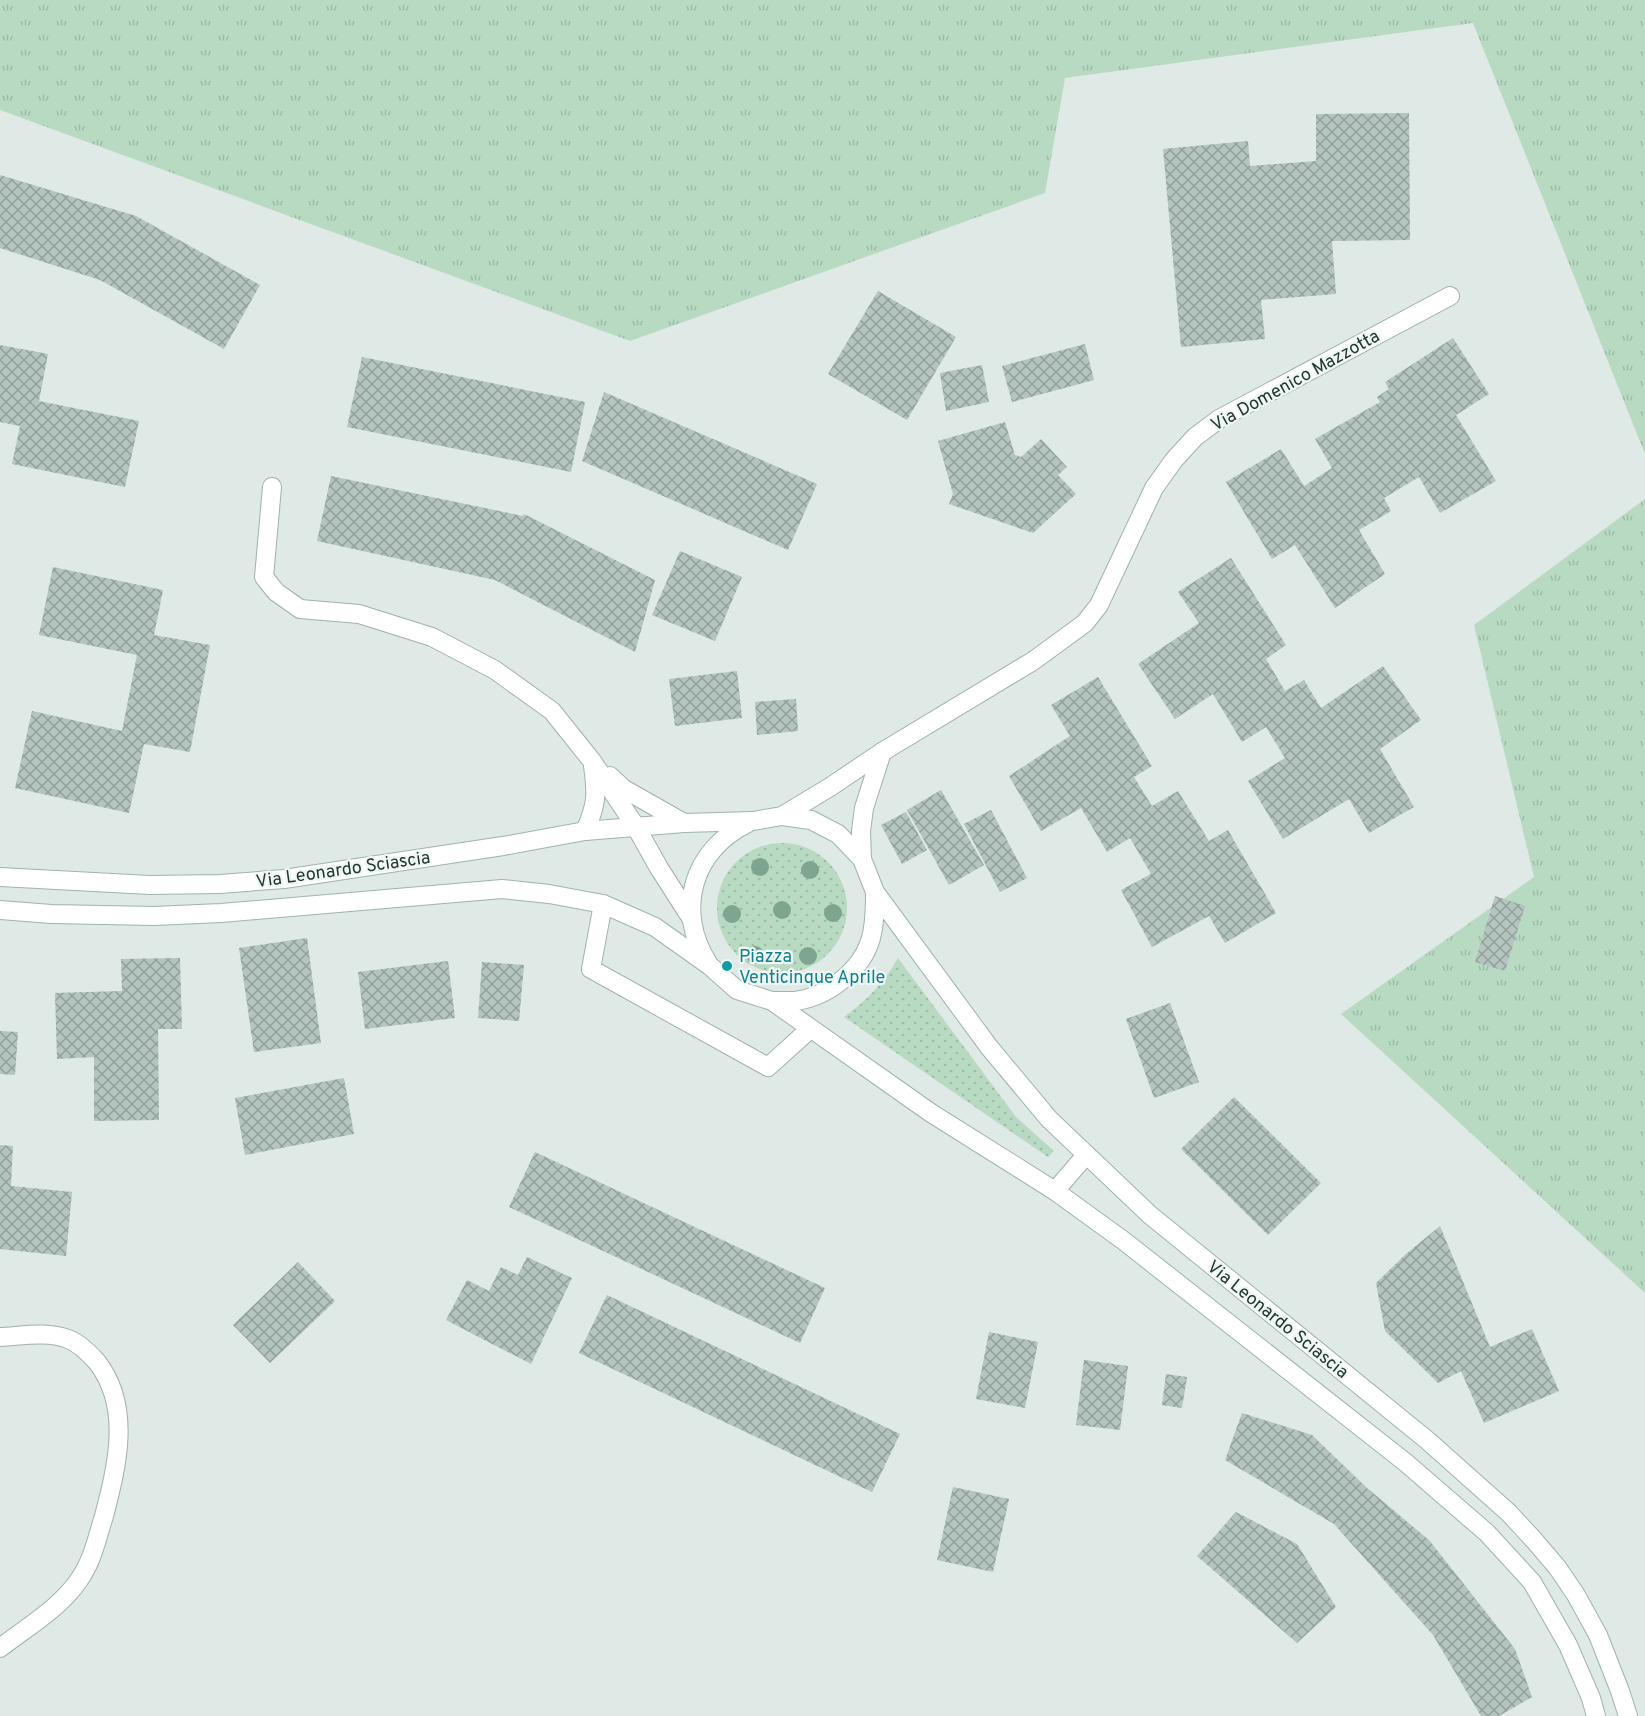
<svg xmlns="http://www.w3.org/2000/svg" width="1645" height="1716" font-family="Overpass,sans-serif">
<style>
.grass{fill:url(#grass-tufts)}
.garden{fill:url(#garden-dots)}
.building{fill:url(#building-cross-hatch)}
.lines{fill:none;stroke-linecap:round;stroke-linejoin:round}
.lane-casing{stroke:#a2b0ac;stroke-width:20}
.street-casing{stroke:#a2b0ac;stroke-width:20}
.secondary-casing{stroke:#9eb4ad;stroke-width:20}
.lane{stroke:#fff;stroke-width:18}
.street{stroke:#fff;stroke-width:18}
.secondary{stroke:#fff;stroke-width:18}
.tree{fill:#7da58f}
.culture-dot{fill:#0f9aa8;stroke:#eff6f3;stroke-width:2}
.labels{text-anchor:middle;stroke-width:4.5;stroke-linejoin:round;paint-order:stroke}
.street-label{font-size:18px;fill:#213833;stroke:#eff6f3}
.culture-label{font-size:18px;fill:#0d838f;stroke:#eff6f3;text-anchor:start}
</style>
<defs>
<pattern id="grass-tufts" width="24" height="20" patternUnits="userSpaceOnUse" patternTransform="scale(1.5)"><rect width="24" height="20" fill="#b8dac3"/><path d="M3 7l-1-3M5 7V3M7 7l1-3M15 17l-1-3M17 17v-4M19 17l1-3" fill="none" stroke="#9ebca8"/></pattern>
<pattern id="garden-dots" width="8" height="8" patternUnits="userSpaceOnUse" patternTransform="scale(1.5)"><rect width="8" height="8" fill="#b8dac3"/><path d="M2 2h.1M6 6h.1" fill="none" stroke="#9ebca8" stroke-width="1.8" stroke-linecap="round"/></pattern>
<pattern id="building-cross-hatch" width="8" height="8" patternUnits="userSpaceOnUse" patternTransform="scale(1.5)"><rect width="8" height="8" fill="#b4c4be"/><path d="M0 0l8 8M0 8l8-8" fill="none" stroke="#92a09b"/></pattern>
</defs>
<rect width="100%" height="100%" fill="#dfe9e5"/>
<g class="grass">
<polygon points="0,0 1645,0 1645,454 1473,23 1065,78 1045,193 630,341 0,110"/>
<polygon points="1645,499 1645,1293 1341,1014 1534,877 1474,625"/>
</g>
<g class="garden">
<circle cx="782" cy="908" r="65"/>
<path d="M898 958 1016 1117 1054 1151 1048 1157 844 1017C867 1000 884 983 898 958Z"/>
</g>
<g class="building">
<polygon points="1409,113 1410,240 1332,241 1336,294 1261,300 1265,339 1181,347 1163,149 1248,141 1250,166 1316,161 1316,114"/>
<polygon points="0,175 136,216 260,285 224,349 100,280 0,248"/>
<polygon points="878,291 956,337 907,420 828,374"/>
<polygon points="1453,338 1489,394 1456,415 1496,481 1440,513 1419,477 1384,498 1391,511 1359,530 1385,574 1335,608 1295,545 1272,559 1226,482 1281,449 1304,486 1332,468 1315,439 1380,402 1377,397 1389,389 1385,382"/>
<polygon points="1085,344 1094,380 1012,402 1002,366"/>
<polygon points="0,345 48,354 39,401 139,421 125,487 12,464 20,426 0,422"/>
<polygon points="362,357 585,402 571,472 347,427"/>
<polygon points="982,365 989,402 946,411 940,373"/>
<polygon points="604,392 817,484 788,550 582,461"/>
<polygon points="1005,422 1015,455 1021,457 1041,439 1067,467 1058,475 1076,494 1033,533 949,504 953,494 938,441"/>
<polygon points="331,476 523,516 524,514 655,580 635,652 495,580 317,541"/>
<polygon points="680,551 742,577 715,641 652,615"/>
<polygon points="1231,558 1286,645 1266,659 1285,691 1304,680 1321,708 1383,666 1421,720 1380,749 1414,807 1369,833 1349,799 1283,839 1248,781 1285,758 1266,727 1242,742 1213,694 1175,719 1138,664 1199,623 1178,592"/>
<polygon points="53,567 163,590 154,635 210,645 190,752 144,744 129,813 15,788 32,711 122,731 137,655 39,635"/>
<polygon points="737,671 742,718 675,726 669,679"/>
<polygon points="1098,677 1152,766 1134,777 1152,806 1178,791 1209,841 1228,830 1276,913 1225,943 1209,916 1152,947 1121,890 1151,874 1130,838 1107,852 1081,808 1041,831 1009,776 1070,736 1051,705"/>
<polygon points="796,699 798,731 757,735 755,702"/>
<polygon points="941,790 984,865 949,885 907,810"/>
<polygon points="991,810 1027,878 1000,892 964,824"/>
<polygon points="906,812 927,850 902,864 881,825"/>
<polygon points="1495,896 1525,906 1505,971 1475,962"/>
<polygon points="307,938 321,1043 254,1052 239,948"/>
<polygon points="180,958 182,1029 158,1029 159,1120 94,1121 94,1057 57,1059 55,993 122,991 121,959"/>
<polygon points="448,961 455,1018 365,1029 358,972"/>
<polygon points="482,962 524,965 519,1021 478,1018"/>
<polygon points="1170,1003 1199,1082 1154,1098 1126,1019"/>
<polygon points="0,1031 18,1032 15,1075 0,1074"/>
<polygon points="344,1078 354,1134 245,1155 235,1098"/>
<polygon points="1234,1097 1321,1183 1268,1235 1181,1149"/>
<polygon points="0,1145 13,1146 11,1186 72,1192 66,1256 0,1249"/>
<polygon points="535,1152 825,1288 800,1343 509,1207"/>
<polygon points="1440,1226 1490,1347 1532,1329 1559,1391 1484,1423 1461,1371 1438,1383 1385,1331 1376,1283 1406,1254"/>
<polygon points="527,1257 572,1278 531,1364 446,1320 467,1280 489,1291 501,1267 518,1275"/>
<polygon points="298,1262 335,1301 270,1363 233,1325"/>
<polygon points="607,1295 900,1434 872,1492 579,1353"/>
<polygon points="989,1332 1038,1342 1025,1408 976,1399"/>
<polygon points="1084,1360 1128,1366 1120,1430 1076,1425"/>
<polygon points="1166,1374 1187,1377 1182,1408 1162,1405"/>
<polygon points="1242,1413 1312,1435 1367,1488 1429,1540 1515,1649 1532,1697 1499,1716 1481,1716 1433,1635 1334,1524 1225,1460"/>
<polygon points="953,1487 1009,1499 993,1572 937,1560"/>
<polygon points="1236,1512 1297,1544 1336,1607 1297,1643 1197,1556"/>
</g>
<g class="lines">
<defs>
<g id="lane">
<polyline points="603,904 591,969 768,1067 810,1029"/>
<path d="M0 1337C22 1336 47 1331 68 1339 79 1343 89 1353 97 1362 132 1407 117 1466 104 1516 97 1538 93 1560 79 1580 60 1608 27 1627 0 1648"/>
</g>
<g id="street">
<polyline points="272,487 264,577 276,592 300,609 359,614 432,637 495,670 552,711 592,761 636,827 659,868 691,918"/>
<polyline points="610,776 624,789 684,823"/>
<polyline points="782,816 830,787 882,752 1033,661 1085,623 1099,605 1154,488 1174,460 1195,437 1219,419 1450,296"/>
<path d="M585 831C597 804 597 795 593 766"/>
<polyline points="862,859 861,831 864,808 882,752"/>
<polyline points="1055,1191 1086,1155"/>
</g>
<g id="secondary">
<polyline points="0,877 150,885 220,884 284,879 503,846 585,831 684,823 753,821 782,816 811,820 838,834 862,859 875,892 989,1047 1049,1119 1150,1215 1427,1440 1509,1513 1533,1539 1557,1567 1576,1595 1598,1635 1620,1691 1628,1716"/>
<polyline points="0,910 51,914 154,916 221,913 502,889 549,894 603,904 655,927 710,966 737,990 772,1001 931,1113 1055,1191 1124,1241 1405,1462 1487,1533 1532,1582 1568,1645 1591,1698 1596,1716"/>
<path d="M708 963C675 911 692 850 748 823"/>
<path d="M772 1001C780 1001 788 1001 795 1001 828 997 862 970 871 938 875 923 875 908 875 892"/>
</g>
</defs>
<use href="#lane" class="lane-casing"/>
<use href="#street" class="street-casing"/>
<use href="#secondary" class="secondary-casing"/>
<use href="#lane" class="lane"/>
<use href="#street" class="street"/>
<use href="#secondary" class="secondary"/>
</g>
<g class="tree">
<circle cx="760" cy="867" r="9"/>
<circle cx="810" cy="870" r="9"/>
<circle cx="782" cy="910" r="9"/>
<circle cx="833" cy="913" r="9"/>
<circle cx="732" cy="914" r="9"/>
<circle cx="755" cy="955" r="9"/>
<circle cx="808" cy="956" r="9"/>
</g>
<circle class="culture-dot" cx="727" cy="966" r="6"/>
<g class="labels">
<g class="street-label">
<text transform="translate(1295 380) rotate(-29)" y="6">Via Domenico Mazzotta</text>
<text transform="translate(343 869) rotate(-8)" y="6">Via Leonardo Sciascia</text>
<text transform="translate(1278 1319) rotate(39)" y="6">Via Leonardo Sciascia</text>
</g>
<g class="culture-label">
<text x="739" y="962">Piazza<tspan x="739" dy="21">Venticinque Aprile</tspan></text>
</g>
</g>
</svg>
